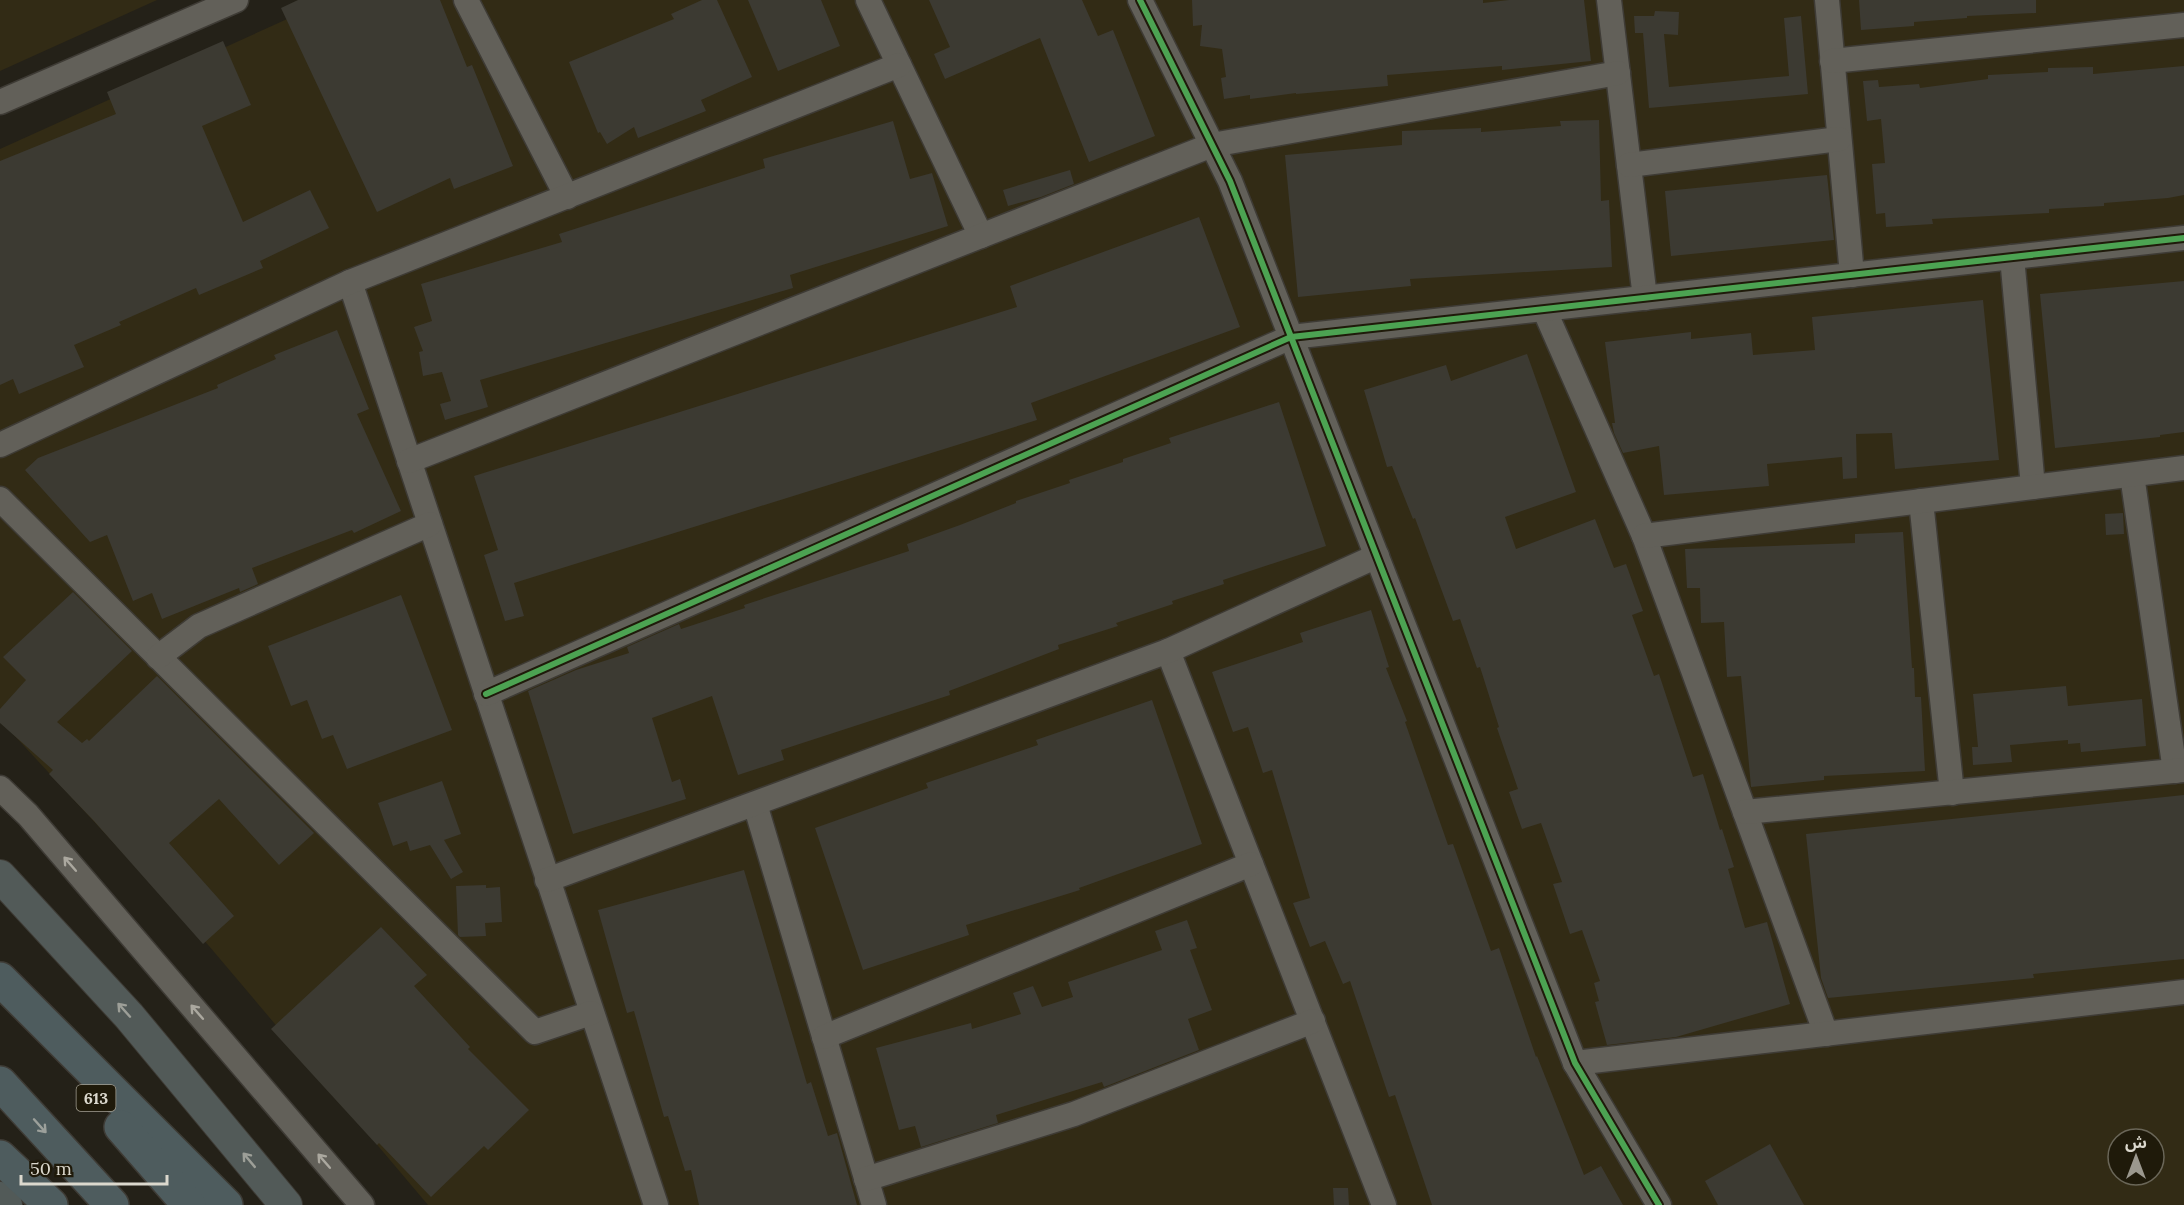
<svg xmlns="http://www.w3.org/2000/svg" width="2184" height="1205" font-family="Lora,'Noto Sans Arabic',serif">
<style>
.built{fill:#322b15;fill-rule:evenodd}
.building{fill:#3c3a32}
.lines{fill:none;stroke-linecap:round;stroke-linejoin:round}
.minor-casing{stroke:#3e3b35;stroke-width:27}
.major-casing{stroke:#3e3b35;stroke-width:34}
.highway-casing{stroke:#3e3b35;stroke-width:36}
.minor{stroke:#626059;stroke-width:24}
.major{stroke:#525a58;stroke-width:32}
.highway{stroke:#4e5c5e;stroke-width:33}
.cycleway-casing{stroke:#1f1a0a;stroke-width:10}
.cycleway{stroke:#4ca352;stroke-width:6}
.oneway{stroke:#aba89f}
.oneway2{stroke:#9d9f98}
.oneway3{stroke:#9ca09b}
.labels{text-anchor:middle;stroke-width:6;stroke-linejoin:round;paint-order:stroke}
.shield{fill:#1f1a0a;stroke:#a39f92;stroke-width:1.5}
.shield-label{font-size:16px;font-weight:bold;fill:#dbd8cd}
</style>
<rect width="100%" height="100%" fill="#242118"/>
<g class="built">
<polygon points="0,0 157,0 0,71"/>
<path d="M301 0H2184V1205H428L209 946 0 720V149L305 11ZM2118 1139H2154V1175H2118Z"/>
</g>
<g class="building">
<polygon points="298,0 440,0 467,67 472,65 513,166 454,189 450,178 377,212 281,8"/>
<polygon points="702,0 717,0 752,77 701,100 706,111 638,138 634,127 607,144 600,132 598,133 569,62 674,19 671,14"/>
<polygon points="748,0 821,0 840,46 778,71"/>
<polygon points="929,0 1082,0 1098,36 1113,30 1155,136 1089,162 1040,38 945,79 934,54 950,47"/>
<polygon points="1192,0 1483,0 1483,3 1509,0 1584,0 1591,61 1502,70 1502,66 1387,75 1388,86 1296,94 1296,93 1250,99 1250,95 1224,99 1221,78 1226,77 1222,49 1200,46 1202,25 1193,26"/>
<polygon points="1859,0 2036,0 2036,13 1967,16 1967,18 1914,22 1914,26 1861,30"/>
<polygon points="1655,11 1679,12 1678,35 1664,34 1669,87 1789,76 1784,18 1801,16 1808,94 1649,108 1643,33 1635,33 1634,16 1654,16"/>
<polygon points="223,41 251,105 202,126 243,222 310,190 329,228 260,261 263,268 199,295 196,288 119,322 121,325 74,345 84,367 19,394 13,379 0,385 0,161 116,114 107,92"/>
<polygon points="2184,66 2184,195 2168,198 2104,203 2104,206 2049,209 2049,213 1932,219 1933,224 1886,227 1885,213 1876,214 1872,164 1885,163 1881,119 1867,121 1863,81 1878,80 1879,87 1919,84 1920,88 1988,79 1988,75 2048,72 2048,68 2093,67 2093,74"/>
<polygon points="1599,120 1601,201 1609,200 1612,267 1410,279 1411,286 1298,297 1285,155 1402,145 1402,131 1481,128 1481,132 1561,126 1560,121"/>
<polygon points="893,121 910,179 932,173 948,226 790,275 793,288 480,380 488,407 445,420 440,404 451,401 442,372 423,376 419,352 423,351 414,327 432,321 421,284 562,242 559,234 765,168 763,159"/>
<polygon points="1070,170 1074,184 1041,197 1008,206 1003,190"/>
<polygon points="1827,175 1834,240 1671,256 1665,191"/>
<polygon points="1199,217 1240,327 1031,403 1037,420 514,583 524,616 505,621 484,555 498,550 474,476 1017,307 1010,286"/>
<polygon points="2184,281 2184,432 2160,435 2160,437 2055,448 2040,294"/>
<polygon points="1983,300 1999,460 1895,469 1892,433 1856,434 1857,478 1843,479 1842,457 1767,464 1769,486 1664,495 1659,446 1623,453 1614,433 1612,423 1615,423 1605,342 1691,332 1691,339 1751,333 1753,355 1815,350 1812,317"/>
<polygon points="337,330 369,409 357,414 401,511 354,533 352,530 252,568 258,584 240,592 239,588 162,619 152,593 133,601 107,535 90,542 25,470 38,458 218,388 217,385 276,359 274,355"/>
<polygon points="1527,354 1576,492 1505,517 1516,549 1595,519 1614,568 1626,564 1643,611 1632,615 1654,676 1659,674 1693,777 1703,774 1720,830 1722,829 1734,867 1728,869 1745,928 1767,922 1790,1004 1676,1037 1607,1045 1595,1002 1599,1001 1594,983 1600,981 1582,930 1570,934 1553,884 1562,882 1541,823 1522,829 1509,792 1518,789 1497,728 1499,727 1480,667 1477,668 1460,619 1453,621 1415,518 1413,519 1392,466 1387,467 1364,390 1446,365 1451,381"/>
<polygon points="1279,402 1326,546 1223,580 1224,584 1172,601 1173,604 1116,623 1118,626 1058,645 1059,649 949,691 950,695 781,750 784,760 738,775 712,696 652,718 672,782 680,779 686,799 573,834 528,691 576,670 629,653 627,647 679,624 681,629 745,608 744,605 909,551 907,544 960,525 1016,503 1016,501 1070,483 1069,480 1123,462 1123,459 1171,443 1169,438"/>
<polygon points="2123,513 2124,534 2106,535 2105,514"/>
<polygon points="1903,532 1912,668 1914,668 1915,697 1921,697 1925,771 1824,776 1824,780 1751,787 1741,676 1727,677 1724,622 1701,623 1700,588 1687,588 1685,549 1855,543 1855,534"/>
<polygon points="73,592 132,651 57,722 82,743 87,739 89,741 157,676 314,833 279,865 219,799 169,843 234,916 203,944 94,821 49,774 53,770 0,723 0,709 26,680 3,657"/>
<polygon points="401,595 452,730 347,769 333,735 322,739 307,700 291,706 268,646"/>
<polygon points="1371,610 1389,667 1386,668 1407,721 1405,722 1448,845 1453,844 1491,951 1499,948 1536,1057 1537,1056 1584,1175 1601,1166 1623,1205 1432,1205 1395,1095 1389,1097 1350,981 1343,984 1325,941 1310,947 1293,903 1310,898 1272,770 1263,773 1248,727 1233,732 1212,672 1303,642 1300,633"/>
<polygon points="2066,686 2068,706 2142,699 2146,746 2081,752 2080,743 2068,744 2068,740 2010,745 2012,762 1973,765 1972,747 1978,747 1973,694"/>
<polygon points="1152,700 1202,844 1079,888 1080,890 966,925 969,935 863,970 815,828 928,788 926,783 1038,745 1036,740"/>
<polygon points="442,781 461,834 444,840 463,872 451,879 430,845 410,851 407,841 393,846 378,803"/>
<polygon points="2184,795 2184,959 2033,974 2034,978 1828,998 1821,978 1806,834"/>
<polygon points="744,870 807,1084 811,1082 828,1136 837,1133 857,1205 699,1205 691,1170 685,1171 668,1116 664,1117 634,1011 627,1013 598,910"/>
<polygon points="486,885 486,888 500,887 502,922 485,923 486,936 460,937 458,935 456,886"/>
<polygon points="1187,920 1197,948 1190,950 1212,1010 1188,1019 1199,1050 1104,1087 1102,1082 996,1115 998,1123 921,1147 915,1126 899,1130 876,1048 971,1023 972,1029 1021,1014 1013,993 1033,986 1042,1007 1073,997 1068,982 1162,950 1155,931"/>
<polygon points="381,927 427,975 414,986 470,1047 468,1049 529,1110 488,1150 484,1146 431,1197 379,1143 377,1145 271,1029"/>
<polygon points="1770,1144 1804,1205 1718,1205 1705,1181"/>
<polygon points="1333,1188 1348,1188 1349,1205 1334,1205"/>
</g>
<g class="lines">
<defs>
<g id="minor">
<polyline points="466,0 567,197"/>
<polyline points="868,0 981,236"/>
<polyline points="1140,0 1230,181 1575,1063 1659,1205"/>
<polyline points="1609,0 1645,298"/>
<polyline points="1827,0 1852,275"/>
<polyline points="1832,61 2184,25"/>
<polyline points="0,102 236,0"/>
<polyline points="1629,165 1839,139"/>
<polyline points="2012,257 2033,487"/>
<polyline points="350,282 656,1205"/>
<polyline points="1544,309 1644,536 1826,1034"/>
<polyline points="0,445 350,282 899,65"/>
<polyline points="409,461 1212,145 1618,73"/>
<polyline points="2132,475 2175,771"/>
<polyline points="0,499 535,1032 591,1013"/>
<polyline points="1921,501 1952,793"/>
<polyline points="1644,536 2184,468"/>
<polyline points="1168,651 1384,1205"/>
<polyline points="158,657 199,626 430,524"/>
<polyline points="486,694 1291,337 2184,238"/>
<polyline points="0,788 28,815 362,1205"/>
<polyline points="755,804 874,1205"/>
<polyline points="1745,812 2184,770"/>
<polyline points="547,880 1168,651 1377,556"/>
<polyline points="824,1037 1251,864"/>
<polyline points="1575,1063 2184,992"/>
<polyline points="866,1179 1074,1114 1313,1021"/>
</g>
<g id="major">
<polyline points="0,876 129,1016 286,1205"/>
<polyline points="0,1198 6,1205"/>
</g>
<g id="highway">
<polyline points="0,979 226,1205"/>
<polyline points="0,1083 112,1205"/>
<polyline points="121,1127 189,1205"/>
<polyline points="0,1157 51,1205"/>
</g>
</defs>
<use href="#minor" class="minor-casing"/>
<use href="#major" class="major-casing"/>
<use href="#highway" class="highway-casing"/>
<use href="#minor" class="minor"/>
<use href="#major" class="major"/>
<use href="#highway" class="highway"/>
<defs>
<g id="cycleway">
<polyline points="1140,0 1230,181 1575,1063 1659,1205"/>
<polyline points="486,694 1291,337 2184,238"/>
</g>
</defs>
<use href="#cycleway" class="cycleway-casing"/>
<use href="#cycleway" class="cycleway"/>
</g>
<defs><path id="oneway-shaft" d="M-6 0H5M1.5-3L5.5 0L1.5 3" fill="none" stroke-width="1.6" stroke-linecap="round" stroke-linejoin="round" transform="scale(1.5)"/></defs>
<g class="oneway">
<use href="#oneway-shaft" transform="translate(70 864) rotate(-131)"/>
<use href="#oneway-shaft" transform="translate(197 1012) rotate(-131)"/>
<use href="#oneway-shaft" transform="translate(324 1161) rotate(-131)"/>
</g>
<g class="oneway2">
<use href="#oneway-shaft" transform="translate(124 1010) rotate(-132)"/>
<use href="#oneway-shaft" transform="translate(249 1160) rotate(-130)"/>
</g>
<use class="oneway3" href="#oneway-shaft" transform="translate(40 1126) rotate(48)"/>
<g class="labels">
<rect class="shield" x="76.5" y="1085" width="39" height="26" rx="4.5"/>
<g class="shield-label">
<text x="96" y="1104">613</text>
</g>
</g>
<g transform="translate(2136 1157)"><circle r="28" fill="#1f1a0a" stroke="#6a6658" stroke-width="1.5"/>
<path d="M0-4.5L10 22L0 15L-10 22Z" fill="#9b988e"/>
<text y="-9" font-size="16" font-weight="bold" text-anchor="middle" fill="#dbd8cd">ش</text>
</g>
<path d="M21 1175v9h146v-9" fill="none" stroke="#dbd8cd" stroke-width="3"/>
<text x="30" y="1175" font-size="18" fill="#dbd8cd" stroke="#1f1a0a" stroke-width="4.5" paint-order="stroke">50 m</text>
</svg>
